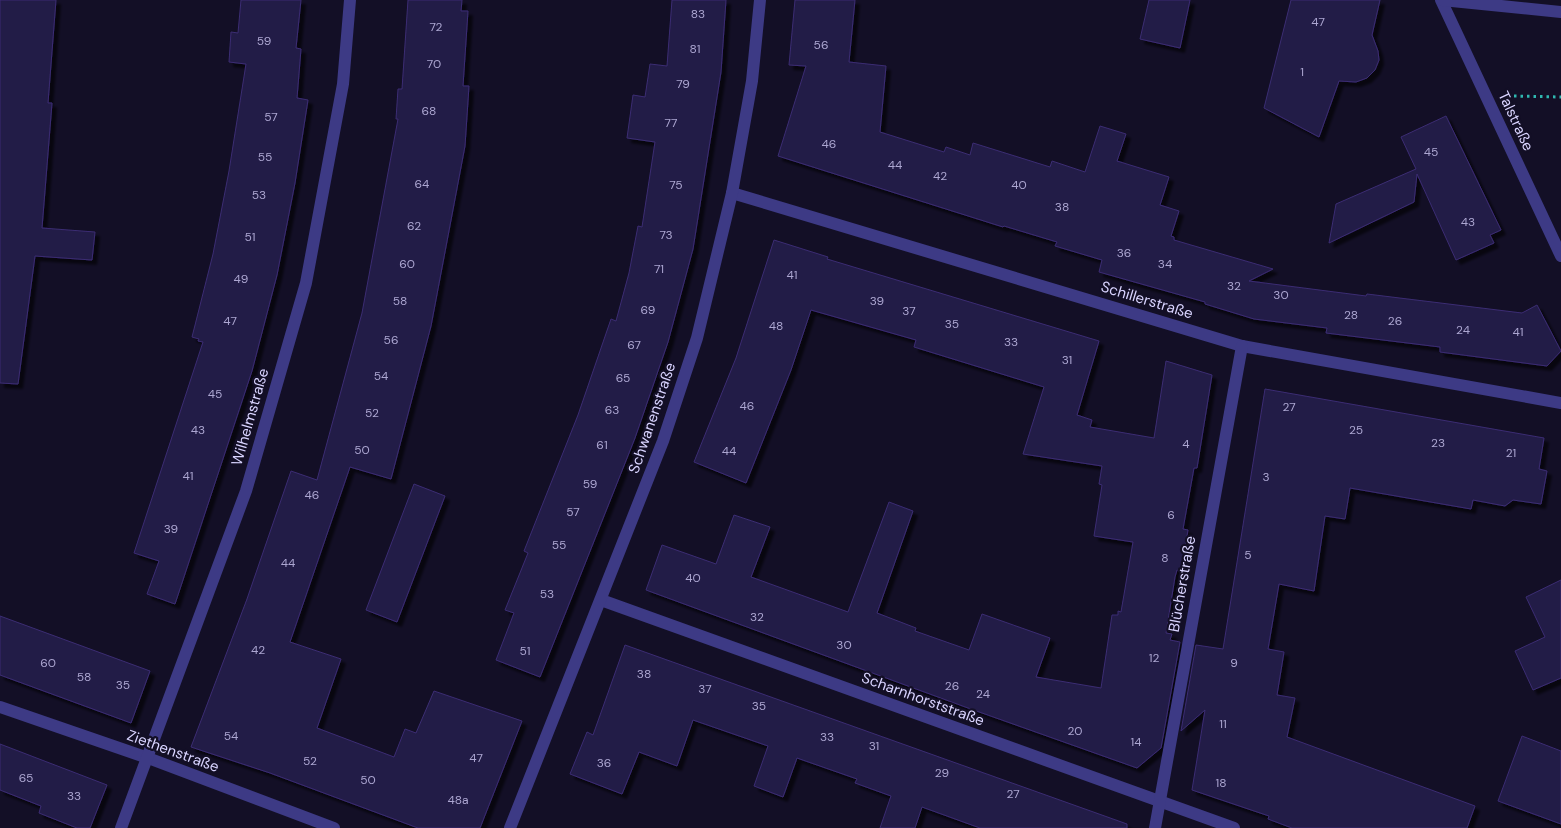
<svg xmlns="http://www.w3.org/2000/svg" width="1561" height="828" font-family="'DM Sans',sans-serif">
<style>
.building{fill:#241b47;stroke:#3b2d73;filter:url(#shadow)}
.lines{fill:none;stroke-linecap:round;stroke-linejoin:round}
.path{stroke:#2fb8b0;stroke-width:3;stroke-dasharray:2.5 4;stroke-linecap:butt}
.street{stroke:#3d3a85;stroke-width:12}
.labels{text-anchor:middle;stroke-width:4.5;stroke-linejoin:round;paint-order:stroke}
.number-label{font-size:12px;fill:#aca6d1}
.street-label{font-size:15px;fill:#d9d4ff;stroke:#130f26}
</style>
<defs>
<filter id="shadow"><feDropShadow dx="4.5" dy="4.5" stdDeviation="1" flood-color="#0009"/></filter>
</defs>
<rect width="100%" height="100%" fill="#130f26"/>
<g class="building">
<polygon points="0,0 56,0 48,103 52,103 42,228 95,232 92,260 35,256 18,384 0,383"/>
<polygon points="241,0 301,0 296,48 301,49 297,98 308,100 295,183 277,275 252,371 175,604 147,594 159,561 134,553 203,342 198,341 199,339 192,337 213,254 229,171 246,64 229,62 231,32 238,33"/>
<polygon points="408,0 462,0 461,11 468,11 463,86 469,86 465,146 431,326 391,479 350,467 290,642 341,659 317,728 394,757 405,729 416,733 434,691 522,721 480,828 418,828 270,773 191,747 247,599 291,471 317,480 362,313 398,119 396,119 398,89 402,89"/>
<polygon points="672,0 726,0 721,72 693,249 668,342 635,438 540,677 496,660 514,613 505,610 528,553 524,551 578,415 611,319 616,321 629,273 638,226 642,227 655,142 627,138 633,95 645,97 650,64 667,66"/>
<polygon points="795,0 855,0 849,62 886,66 880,132 944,152 946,147 970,155 973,143 1050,167 1052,161 1085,172 1100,126 1126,134 1117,161 1169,177 1160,205 1179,211 1171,236 1174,237 1174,240 1273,269 1249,281 1366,296 1367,294 1522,313 1537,305 1561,351 1547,366 1440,352 1440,347 1326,333 1327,328 1254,319 1205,304 1205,302 1099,272 1102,260 1055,246 1057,242 1004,226 1003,227 778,156 806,66 789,65"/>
<polygon points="1149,0 1190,0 1180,48 1140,39"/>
<polygon points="1291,0 1380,0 1372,35 1378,51 1379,60 1375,70 1367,78 1356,82 1339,81 1319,137 1264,108"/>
<polygon points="1446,116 1501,230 1490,235 1494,243 1456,260 1417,174 1414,202 1329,243 1336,204 1416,169 1401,137"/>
<polygon points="774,240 828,257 827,259 1099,341 1077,415 1092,420 1090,427 1154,438 1166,361 1212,375 1197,468 1194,468 1183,529 1188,530 1181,571 1177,570 1175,577 1166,633 1172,634 1170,640 1180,642 1161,748 1137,768 968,708 646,590 662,545 716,564 734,515 770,527 751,577 848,612 889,502 913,511 877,613 916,628 915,631 969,650 982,614 1050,638 1036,677 1101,688 1112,615 1118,615 1118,611 1121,612 1133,542 1094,536 1102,485 1099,484 1102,466 1023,454 1044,387 914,347 916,340 811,310 791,370 746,483 694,462 736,358"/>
<polygon points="1265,389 1544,438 1539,469 1547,471 1541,504 1513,500 1505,506 1473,500 1471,509 1350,488 1345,519 1325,516 1314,591 1279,584 1268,649 1284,652 1277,695 1295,698 1287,737 1475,806 1467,828 1292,828 1268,819 1269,816 1192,790 1205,710 1181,731 1196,645 1223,649"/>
<polygon points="414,484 445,496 397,622 366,610"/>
<polygon points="1561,580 1561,678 1533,690 1515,651 1545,637 1526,597"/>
<polygon points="0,616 150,671 131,723 0,675"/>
<polygon points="625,645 1127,824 1127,828 980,828 922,807 915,828 880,828 891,796 855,783 857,779 797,758 783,797 754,786 768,746 693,720 677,766 639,752 622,794 570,774 587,732 593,735"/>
<polygon points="1522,736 1561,751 1561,824 1498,801"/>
<polygon points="0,744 107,785 90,828 77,828 39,813 41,806 0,790"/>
</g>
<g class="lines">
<polyline class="path" points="1514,96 1561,97"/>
<g class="street">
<polyline points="1441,0 1561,256"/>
<polyline points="1442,0 1561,12"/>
<polyline points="732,193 1242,346 1561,403"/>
<polyline points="601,600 1234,828"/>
<polyline points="0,707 148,758 334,828"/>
<polyline points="121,828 246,491 306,283 343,84 350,0"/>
<polyline points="510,828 663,441 697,338 732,193 752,81 760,0"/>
<polyline points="1155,828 1242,346"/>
</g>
</g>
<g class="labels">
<g class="number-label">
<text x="698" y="18">83</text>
<text x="1318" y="26">47</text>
<text x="436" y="31">72</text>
<text x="264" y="45">59</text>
<text x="821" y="49">56</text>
<text x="695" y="53">81</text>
<text x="434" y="68">70</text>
<text x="1302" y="76">1</text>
<text x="683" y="88">79</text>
<text x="429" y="115">68</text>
<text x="271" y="121">57</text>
<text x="671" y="127">77</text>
<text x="829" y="148">46</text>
<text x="1431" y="156">45</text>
<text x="265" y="161">55</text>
<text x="895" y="169">44</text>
<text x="940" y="180">42</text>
<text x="422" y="188">64</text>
<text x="676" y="189">75</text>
<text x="1019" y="189">40</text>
<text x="259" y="199">53</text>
<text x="1062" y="211">38</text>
<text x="1468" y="226">43</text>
<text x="414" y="230">62</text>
<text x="666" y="239">73</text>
<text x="250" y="241">51</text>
<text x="1124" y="257">36</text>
<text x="407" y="268">60</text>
<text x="1165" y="268">34</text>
<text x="659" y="273">71</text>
<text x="792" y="279">41</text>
<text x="241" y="283">49</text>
<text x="1234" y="290">32</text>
<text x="1281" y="299">30</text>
<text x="400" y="305">58</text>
<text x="877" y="305">39</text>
<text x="648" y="314">69</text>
<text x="909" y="315">37</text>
<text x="1351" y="319">28</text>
<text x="230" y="325">47</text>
<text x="1395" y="325">26</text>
<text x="952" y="328">35</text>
<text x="776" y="330">48</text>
<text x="1463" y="334">24</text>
<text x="1518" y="336">41</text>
<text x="391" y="344">56</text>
<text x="1011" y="346">33</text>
<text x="634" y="349">67</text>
<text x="1067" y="364">31</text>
<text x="381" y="380">54</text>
<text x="623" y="382">65</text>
<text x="215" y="398">45</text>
<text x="747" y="410">46</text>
<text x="1289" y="411">27</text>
<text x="612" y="414">63</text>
<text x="372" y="417">52</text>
<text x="198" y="434">43</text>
<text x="1356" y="434">25</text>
<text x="1438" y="447">23</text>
<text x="1186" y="448">4</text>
<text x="602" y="449">61</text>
<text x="362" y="454">50</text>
<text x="729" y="455">44</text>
<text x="1511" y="457">21</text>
<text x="188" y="480">41</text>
<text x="1266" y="481">3</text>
<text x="590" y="488">59</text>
<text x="312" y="499">46</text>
<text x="573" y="516">57</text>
<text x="1171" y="519">6</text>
<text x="171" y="533">39</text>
<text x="559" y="549">55</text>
<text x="1248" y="559">5</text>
<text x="1165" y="562">8</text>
<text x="288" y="567">44</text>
<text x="693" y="582">40</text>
<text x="547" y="598">53</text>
<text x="757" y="621">32</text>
<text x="844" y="649">30</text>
<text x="258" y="654">42</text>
<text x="525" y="655">51</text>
<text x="1154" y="662">12</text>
<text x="48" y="667">60</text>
<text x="1234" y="667">9</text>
<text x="644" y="678">38</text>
<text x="84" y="681">58</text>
<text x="123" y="689">35</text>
<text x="952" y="690">26</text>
<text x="705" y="693">37</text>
<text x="983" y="698">24</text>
<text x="759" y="710">35</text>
<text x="1223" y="728">11</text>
<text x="1075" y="735">20</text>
<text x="231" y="740">54</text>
<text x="827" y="741">33</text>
<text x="1136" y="746">14</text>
<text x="874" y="750">31</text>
<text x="476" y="762">47</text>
<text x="310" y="765">52</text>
<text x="604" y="767">36</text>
<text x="942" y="777">29</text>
<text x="26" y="782">65</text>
<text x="368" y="784">50</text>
<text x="1221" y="787">18</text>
<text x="1013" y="798">27</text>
<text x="74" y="800">33</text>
<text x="458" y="804">48a</text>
</g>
<g class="street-label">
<text transform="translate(1516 121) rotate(65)" y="5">Talstraße</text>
<text transform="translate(1147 300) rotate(17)" y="5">Schillerstraße</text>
<text transform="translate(250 417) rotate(-74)" y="5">Wilhelmstraße</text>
<text transform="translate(652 418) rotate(-71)" y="5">Schwanenstraße</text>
<text transform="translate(1182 584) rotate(-80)" y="5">Blücherstraße</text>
<text transform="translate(923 699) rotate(20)" y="5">Scharnhorststraße</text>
<text transform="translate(173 751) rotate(20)" y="5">Ziethenstraße</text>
</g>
</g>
</svg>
